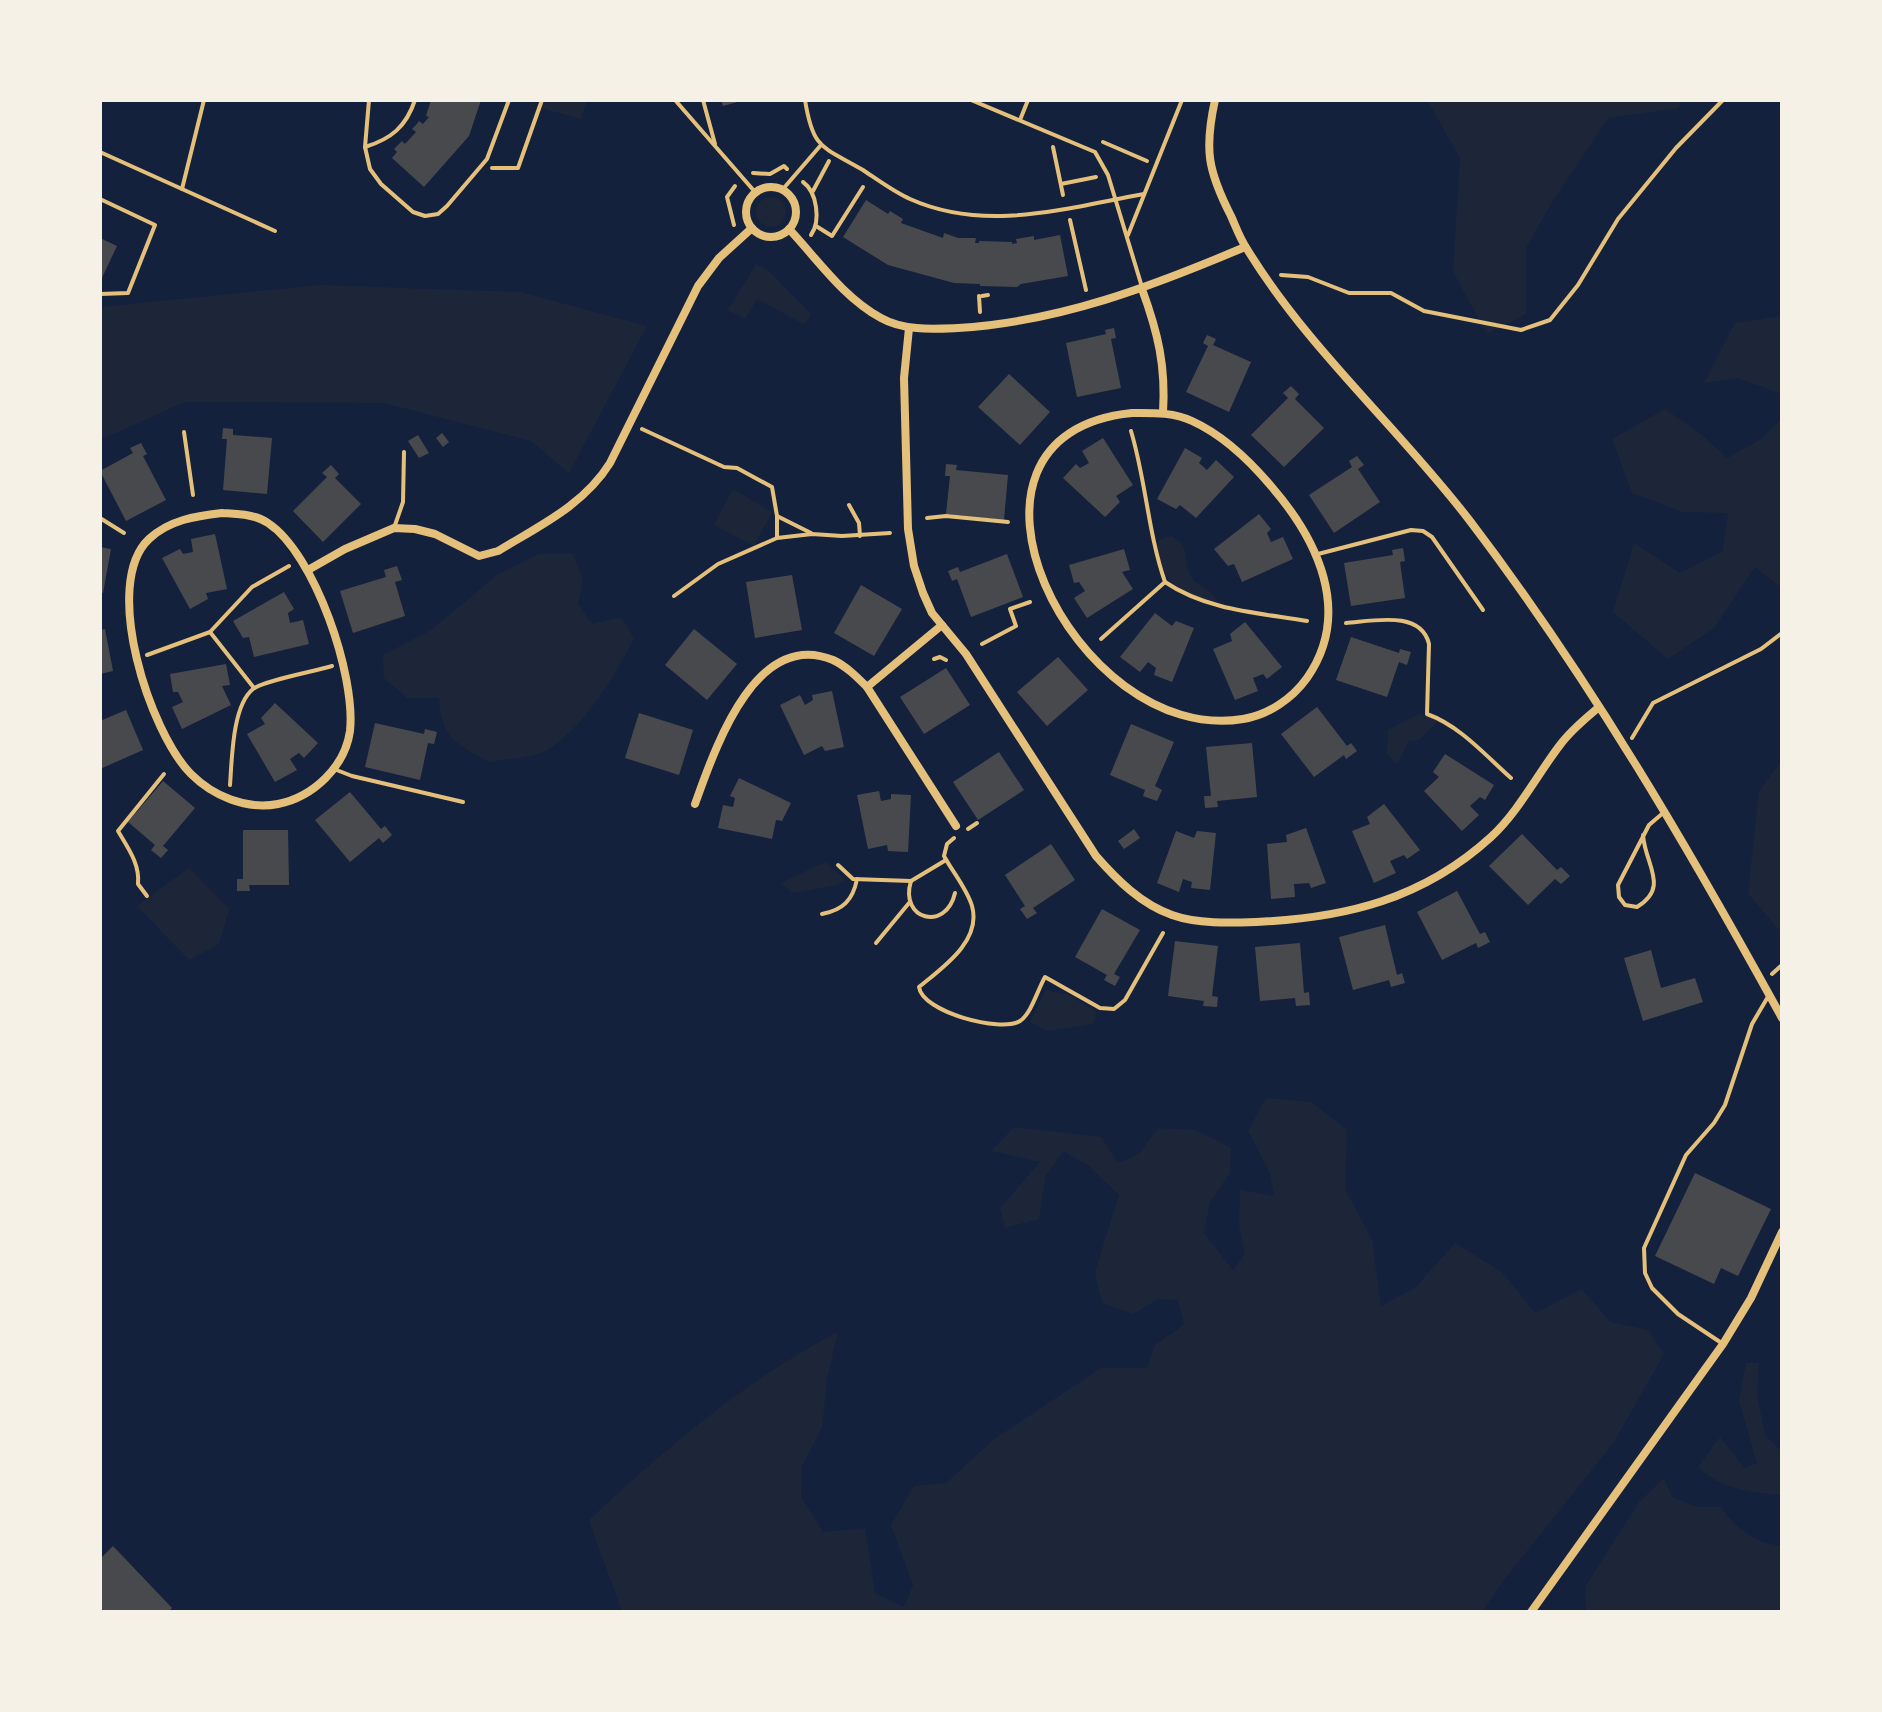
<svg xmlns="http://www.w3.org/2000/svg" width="1882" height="1712" font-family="'Source Serif 4',serif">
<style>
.green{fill:#1d2539}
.building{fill:#48494c}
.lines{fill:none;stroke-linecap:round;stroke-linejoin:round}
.path{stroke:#e5c07b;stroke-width:4}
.service{stroke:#e5c07b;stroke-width:4}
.minor{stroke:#e5c07b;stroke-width:8}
</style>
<rect width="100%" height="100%" fill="#14213d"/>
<g class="green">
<polygon points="543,100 587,100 581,119 541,108"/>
<polygon points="1427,100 1681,100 1679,108 1608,118 1554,199 1526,248 1526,314 1487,334 1453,272 1460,158"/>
<circle cx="771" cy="212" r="15"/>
<polygon points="756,264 769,271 811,314 805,325 757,299 745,319 728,310"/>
<polygon points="320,285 520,292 647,326 569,473 531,441 384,403 185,402 100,440 100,307"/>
<polygon points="1782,316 1782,394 1738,378 1704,383 1735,323"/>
<polygon points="1665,409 1703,436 1727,458 1758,441 1782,419 1782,588 1755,567 1714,628 1668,659 1613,612 1634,543 1680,573 1723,551 1728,513 1683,512 1632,493 1612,439"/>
<polygon points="733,489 772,512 754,546 714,525"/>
<path d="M1171 536C1193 549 1182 558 1190 575 1196 588 1212 587 1217 602 1184 593 1170 593 1160 559 1158 551 1156 548 1159 540Z"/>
<path d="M572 553 583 579 578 604 592 624 621 617 634 638C617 673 581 732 545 751 530 758 506 759 489 762 456 743 442 740 439 698H407L384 678 383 655 431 630 497 575 539 554Z"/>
<polygon points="1419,714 1438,721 1419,740 1409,741 1397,764 1387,754 1388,730"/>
<polygon points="1782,760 1782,924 1779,930 1748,893 1759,791"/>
<polygon points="825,862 845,880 838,885 793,893 781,883"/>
<polygon points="189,868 229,909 219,944 189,960 137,906"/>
<polygon points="1046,990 1069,995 1096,1011 1093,1024 1047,1031 1030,1022"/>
<path d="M1266 1098 1311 1102 1347 1130 1345 1189 1372 1240 1381 1306 1415 1288 1455 1243 1502 1272 1535 1313 1582 1289 1610 1322 1648 1330 1664 1354 1614 1442 1504 1580 1482 1612H622L589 1520C665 1449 745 1380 838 1332L827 1378 822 1428 802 1466 801 1497 823 1532 865 1528 875 1593 904 1607 913 1585 891 1525 914 1486 946 1483 993 1440 1101 1368H1147L1155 1345 1184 1325 1178 1300 1158 1299 1133 1314 1102 1303 1095 1272 1119 1195 1089 1166 1063 1151 1045 1177 1039 1219 1005 1228 1000 1208 1040 1162 991 1151 1014 1127 1101 1137 1118 1163 1139 1154 1158 1128 1196 1130 1231 1148 1230 1173 1210 1202 1204 1233 1233 1270 1245 1254 1239 1226 1240 1190 1274 1196 1270 1173 1248 1131Z"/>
<path d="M1746 1363H1759L1757 1395 1765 1435 1782 1452V1495C1752 1493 1720 1489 1698 1467L1720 1437 1744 1468 1757 1463 1739 1401Z"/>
<path d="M1664 1478 1672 1497 1697 1507H1721C1736 1529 1755 1543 1782 1546V1612H1586L1585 1587 1639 1502Z"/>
</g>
<g class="building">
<polygon points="431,100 481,100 469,136 424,187 392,158 397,152 394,149 402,141 405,144 416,132 412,129 416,125 419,121 423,124 429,117 426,116"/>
<polygon points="721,100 741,100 741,101 723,106"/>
<polygon points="866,200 888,214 890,211 903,219 901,223 943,238 944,233 958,238 976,238 975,243 979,243 979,241 1012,242 1012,244 1017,243 1016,239 1034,236 1034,240 1060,235 1068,276 1021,284 1017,287 980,286 980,284 954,283 888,265 843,237"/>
<polygon points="100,238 117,246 100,282"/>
<polygon points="1114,328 1116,338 1111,339 1121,388 1077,397 1066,343 1106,334 1105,330"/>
<polygon points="1207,335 1216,339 1213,345 1251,362 1229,412 1186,392 1208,346 1203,343"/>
<polygon points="1009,374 1050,412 1020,445 978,407"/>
<polygon points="1291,386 1299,394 1295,399 1324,428 1284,467 1251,435 1288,398 1283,393"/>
<polygon points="223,428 233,429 233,435 272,438 267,494 223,490 227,439 222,439"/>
<polygon points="442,433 449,442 443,447 436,438"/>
<polygon points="418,435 429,453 419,458 408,441"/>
<polygon points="1103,438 1133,485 1116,496 1120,502 1105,517 1063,478 1076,464 1080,468 1089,463 1082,451"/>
<polygon points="141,443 147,454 143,456 166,500 126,521 100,471 133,453 130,448"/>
<polygon points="1185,448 1202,458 1199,463 1207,470 1216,460 1234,477 1196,518 1180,505 1176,509 1157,499"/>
<polygon points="1357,456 1364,465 1358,469 1380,502 1334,533 1309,495 1352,467 1349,461"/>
<polygon points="946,464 957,465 956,470 1008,475 1004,520 946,514 950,476 945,476"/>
<polygon points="331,465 339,474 335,478 361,504 323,542 293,511 327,477 322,473"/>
<polygon points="1259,514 1271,529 1267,533 1271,542 1283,537 1293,559 1242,582 1234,564 1228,566 1214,549"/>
<polygon points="215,534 227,589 206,593 208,599 190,609 162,558 180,549 183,554 193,552 191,539"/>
<polygon points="100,547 111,549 103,593 100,592"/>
<polygon points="1403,548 1405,561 1400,562 1405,598 1351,606 1344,563 1393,555 1392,550"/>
<polygon points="1124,549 1130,570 1122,572 1133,589 1087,618 1074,598 1085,591 1079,582 1074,583 1069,565"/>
<polygon points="1007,554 1023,597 971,617 957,579 952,581 948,571 958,567 960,572"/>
<polygon points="397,566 402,580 395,582 405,616 353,633 340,591 386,577 384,570"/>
<polygon points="792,575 802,630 755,638 746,582"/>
<polygon points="861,585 902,609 874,656 834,633"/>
<polygon points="284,592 294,609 288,613 290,623 303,620 309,644 254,657 249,637 243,638 233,621"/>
<polygon points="1155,613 1172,626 1176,621 1194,628 1172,682 1154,675 1156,668 1148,662 1140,672 1120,657"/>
<polygon points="1245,622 1282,667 1267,679 1263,674 1253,678 1258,691 1235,700 1213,649 1232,641 1230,634"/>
<polygon points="105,629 113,671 100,674 100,630"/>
<polygon points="694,629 737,664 707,700 665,665"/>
<polygon points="1351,637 1399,653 1400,649 1411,652 1407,665 1399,662 1387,697 1336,680"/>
<polygon points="1058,657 1088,690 1047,726 1017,692"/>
<polygon points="226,664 230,685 222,686 231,705 182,729 172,707 183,702 178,692 173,692 170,674"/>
<polygon points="946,668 970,705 924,734 900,697"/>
<polygon points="832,691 844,747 825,751 822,746 804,755 780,705 800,695 805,705 813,700 812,695"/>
<polygon points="275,703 318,743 304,758 299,753 290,759 297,770 275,782 247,734 265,724 261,718"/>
<polygon points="1317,707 1347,746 1351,743 1357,751 1346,759 1344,755 1314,777 1281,734"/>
<polygon points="126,710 143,750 100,769 100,721"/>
<polygon points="639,713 693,730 679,775 625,758"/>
<polygon points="375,723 424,734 425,729 437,732 434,744 428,743 420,780 365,767"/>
<polygon points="1131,724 1174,742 1155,786 1162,790 1157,801 1143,796 1145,790 1110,775"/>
<polygon points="1252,743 1257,797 1217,801 1218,807 1205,808 1204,796 1211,796 1206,747"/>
<polygon points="999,752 1024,790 978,820 953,782"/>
<polygon points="1445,754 1494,785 1485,800 1480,797 1470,806 1479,815 1462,831 1424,791 1439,777 1433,772"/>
<polygon points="739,778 791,803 782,821 776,820 772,839 718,828 723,805 733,807 735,798 730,796"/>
<polygon points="163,781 195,808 163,846 168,850 161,858 151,850 155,845 128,822"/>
<polygon points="879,791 881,801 891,799 891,794 911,795 908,852 888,851 887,845 868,849 857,795"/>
<polygon points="350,792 381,829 385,826 392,835 383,843 379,838 350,862 315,820"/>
<polygon points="1384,804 1420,850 1407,859 1404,855 1390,861 1396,873 1374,883 1352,831 1370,824 1367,817"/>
<polygon points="1306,828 1326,883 1311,888 1309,883 1294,884 1295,897 1271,899 1267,844 1287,842 1286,835"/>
<polygon points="1134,829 1140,838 1124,849 1118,841"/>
<polygon points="243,830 288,830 289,885 249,885 250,891 237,891 237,879 243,879"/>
<polygon points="1176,831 1194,838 1197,831 1216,833 1210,890 1191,888 1192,882 1183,879 1179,892 1157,883"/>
<polygon points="1522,834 1557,870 1561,867 1570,876 1561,884 1555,879 1528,905 1489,866"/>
<polygon points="1051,844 1075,880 1033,908 1037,913 1027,919 1020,909 1025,906 1005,875"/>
<polygon points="1457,891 1480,934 1485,932 1490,942 1478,948 1476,943 1442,960 1417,912"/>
<polygon points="1102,909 1140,930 1114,974 1120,977 1115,986 1104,980 1107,975 1075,957"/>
<polygon points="1385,925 1397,975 1402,973 1405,983 1391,987 1389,980 1353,990 1339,937"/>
<polygon points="1175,941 1218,946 1212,996 1218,997 1217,1007 1203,1006 1204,1001 1168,996"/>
<polygon points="1300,943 1304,993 1309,992 1310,1005 1296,1006 1295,998 1260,1001 1255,947"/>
<polygon points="1651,950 1661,988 1695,978 1703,1002 1643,1021 1624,958"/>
<polygon points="1695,1173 1771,1209 1738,1276 1721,1268 1714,1284 1655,1256"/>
<polygon points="113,1546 172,1608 168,1612 100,1612 100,1559"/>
</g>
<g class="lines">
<g class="path">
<polyline points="1103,142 1147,161"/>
<polyline points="1053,147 1063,195"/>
<polyline points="492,168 518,168 542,100"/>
<polyline points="753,173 770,174 784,166 787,169"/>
<path d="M803 182C817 192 821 221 811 235"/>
<polyline points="1061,184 1096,177"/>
<polyline points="813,191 829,161"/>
<polyline points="1070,220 1086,290"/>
<polyline points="734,225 727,197 735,186"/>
<polyline points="816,226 832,236 863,187"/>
<polyline points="1281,275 1308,277 1349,293 1391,293 1424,311 1521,330 1550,320 1578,285 1618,219 1676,148 1723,100"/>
<polyline points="979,296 980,312"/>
<polyline points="982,296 988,295"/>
<polyline points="642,429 724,467 737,468 772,487 777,516 811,533"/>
<path d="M1131 431C1146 481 1148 533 1165 582 1206 610 1259 613 1307 621"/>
<polyline points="184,432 193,495"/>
<polyline points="849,505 859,523 860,536"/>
<polyline points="100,518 124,533"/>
<polyline points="927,518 946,516 1008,522"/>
<polyline points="777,537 777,516"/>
<polyline points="674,596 718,564 777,538 812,534 842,536 890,533"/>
<path d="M1346 623C1373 621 1421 610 1429 644L1427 714C1460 726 1484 754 1511 778"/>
<polyline points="210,632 254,688"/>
<polyline points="1101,639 1165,582"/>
<polyline points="982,644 1016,626 1010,609 1030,602"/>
<polyline points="147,655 210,632 252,587 289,566"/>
<polyline points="934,659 940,657 946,660"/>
<polyline points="1632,738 1653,703 1761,649 1782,633"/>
<path d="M230 785C232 760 232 706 253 689 262 681 316 671 332 666"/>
<polyline points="968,829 977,823"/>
<path d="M954 838 947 844 944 856C952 871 967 889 972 906 982 941 942 968 919 987 922 1012 1001 1033 1020 1021 1031 1014 1038 989 1045 977L1100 1008 1114 1009 1125 1000 1163 933"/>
<polyline points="838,865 853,879 911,881 946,860"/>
<path d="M911 881C899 920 946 932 955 893"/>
<path d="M147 896 138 884C140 864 128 848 118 831L164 774"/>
<path d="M822 914C843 910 853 900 857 879"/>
<polyline points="876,943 909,903"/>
<polyline points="1772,974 1782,965"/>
</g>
<g class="service">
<polyline points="369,100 365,147 370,169 381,184 413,212 425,216 438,214 447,206 487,159 509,100"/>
<polyline points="675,100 755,192"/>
<polyline points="703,100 715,144"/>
<path d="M805 100C813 150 822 146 863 170 878 180 894 192 910 199 986 233 1066 208 1144 194"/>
<polyline points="971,100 1095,152 1108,175 1142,287"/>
<polyline points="1020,120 1028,100"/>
<path d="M365 147C391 139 406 127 415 100"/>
<polyline points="100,152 275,231"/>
<polyline points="182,189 204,100"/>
<polyline points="783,189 821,145"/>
<polyline points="100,199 155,225 128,293 100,294"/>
<polyline points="1128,235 1182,100"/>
<polyline points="394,528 403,502 404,452"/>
<polyline points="1318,554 1411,530 1423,531 1432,537 1483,610"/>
<polyline points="334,769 352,776 463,802"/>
<path d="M1643 835C1645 865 1670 887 1637 907L1625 905 1619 897 1618 885 1649 825 1663 813"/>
<polyline points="1723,1344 1678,1314 1652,1288 1645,1273 1644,1248 1686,1155 1714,1123 1725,1105 1752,1024 1769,995"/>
</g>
<g class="minor">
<path d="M1215 100C1204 150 1208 171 1231 216 1236 227 1240 239 1247 249 1308 349 1399 428 1470 521 1588 676 1688 847 1782 1018"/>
<circle cx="771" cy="212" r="25"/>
<path d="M789 229C818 260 843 297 881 318 904 331 933 329 958 328 1059 322 1153 286 1245 247"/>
<path d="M1142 289C1158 333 1166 366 1163 413"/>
<path d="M909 328 904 378 908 529 914 566 923 593 932 613 966 654 1096 856C1117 880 1141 904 1172 915 1197 924 1230 923 1256 922 1346 918 1423 899 1491 837 1519 811 1537 775 1560 745 1571 730 1585 719 1599 707"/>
<path d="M1132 413C1152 413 1173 412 1192 421 1223 435 1249 460 1271 486 1317 539 1353 612 1307 678 1292 699 1268 715 1243 719 1074 747 921 434 1132 413Z"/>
<path d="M222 513C237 514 255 514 268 523 315 554 356 676 350 731 345 767 313 797 278 804 246 810 213 796 191 774 150 733 101 584 149 539 169 520 196 516 222 513Z"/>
<path d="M308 570 345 549 394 528 415 529 435 534 479 556 498 551C539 526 584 505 610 463L698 286 719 258 752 228"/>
<polyline points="867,687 942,625"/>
<path d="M695 804C714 752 754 628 833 660 846 666 857 677 867 687L956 826"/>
<polyline points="1531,1612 1723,1344 1751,1298 1782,1232"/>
</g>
</g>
<rect width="1882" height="1712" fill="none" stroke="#f6f1e7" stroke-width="204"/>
</svg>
